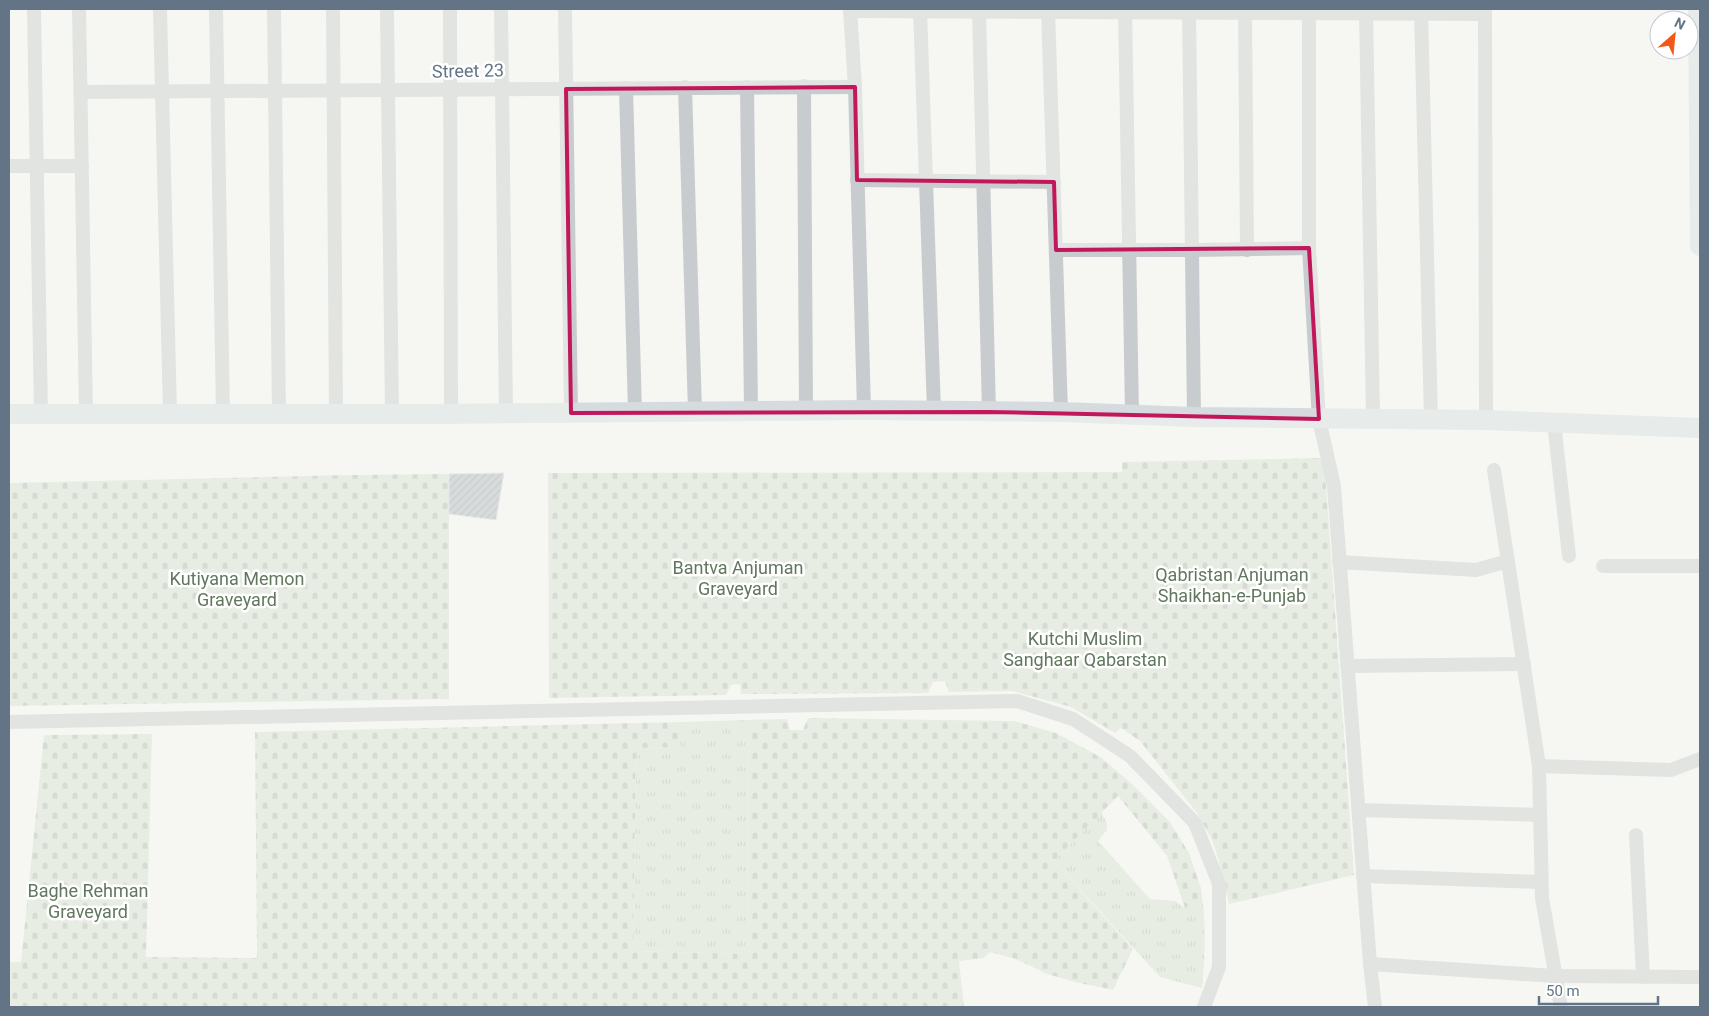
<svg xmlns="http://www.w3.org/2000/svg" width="1709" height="1016" font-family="Roboto,sans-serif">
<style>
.grass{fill:url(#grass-tufts)}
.cemetery{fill:url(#cemetery-stones)}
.building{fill:url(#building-hatch);stroke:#d8d8d5}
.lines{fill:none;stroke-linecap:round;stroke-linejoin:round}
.street{stroke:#c9cccf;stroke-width:14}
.secondary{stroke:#d6dbdf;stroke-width:20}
.marked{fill:none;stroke:#c2185b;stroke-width:4;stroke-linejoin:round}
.labels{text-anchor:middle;stroke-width:5;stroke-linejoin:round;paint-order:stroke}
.street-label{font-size:18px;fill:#637486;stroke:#fff}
.park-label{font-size:18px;fill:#62785e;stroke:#fff}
</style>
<defs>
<pattern id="grass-tufts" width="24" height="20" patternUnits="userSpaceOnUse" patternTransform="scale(1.25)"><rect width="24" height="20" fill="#d7dfd3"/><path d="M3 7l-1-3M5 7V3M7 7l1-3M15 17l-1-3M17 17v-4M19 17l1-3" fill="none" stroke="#b2b9b1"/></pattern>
<pattern id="cemetery-stones" width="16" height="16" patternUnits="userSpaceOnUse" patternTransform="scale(1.25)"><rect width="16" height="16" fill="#d7dfd3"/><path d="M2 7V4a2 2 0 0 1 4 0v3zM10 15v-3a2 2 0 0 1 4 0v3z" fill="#b2b9b1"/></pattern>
<pattern id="building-hatch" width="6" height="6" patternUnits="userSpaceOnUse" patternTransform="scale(1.25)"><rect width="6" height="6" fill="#b3b9bf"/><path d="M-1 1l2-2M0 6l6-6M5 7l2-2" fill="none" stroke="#959ba1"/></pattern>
</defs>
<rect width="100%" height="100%" fill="#f6f7f2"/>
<g class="grass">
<polygon points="748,720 749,954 633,951 636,748 680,747 680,722"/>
<path d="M1101 812 1107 823V830L1098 841 1150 899 1175 901 1185 908 1203 905C1206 933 1205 961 1202 988L1160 977 1054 861Z"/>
</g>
<g class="cemetery">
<polygon points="1324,458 1354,875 1229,904 1217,854 1212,840 1197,813 1140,741 1121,728 1115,733 1071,707 1012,691 949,692 945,681 933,682 928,693 741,694 740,684 731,685 726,695 549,698 548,473 1122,472 1122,462"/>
<polygon points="449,474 449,699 9,706 9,483 348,475"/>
<polygon points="808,718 1014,721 1056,733 1102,758 1131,783 1170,822 1189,853 1201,888 1203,905 1185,908 1167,856 1118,796 1054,861 1133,949 1113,990 1075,982 1047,974 1016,959 990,952 984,958 959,961 964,1007 9,1007 9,962 21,962 44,735 152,734 146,957 257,958 255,732 680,722 680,747 636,748 633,951 749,954 748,720 787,719 790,730 803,730"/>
</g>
<polygon class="building" points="504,473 496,520 449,514 449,474"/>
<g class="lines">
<g class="street">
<polyline points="34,9 41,414"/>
<polyline points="79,9 86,414"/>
<polyline points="160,9 170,414"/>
<polyline points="216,9 223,415"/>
<polyline points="274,9 279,415"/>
<polyline points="333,9 336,414"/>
<polyline points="387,9 392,415"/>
<polyline points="450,9 451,414"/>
<polyline points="501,9 506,414"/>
<polyline points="565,9 571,413"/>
<polyline points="850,9 855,87 864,410"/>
<polyline points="920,9 934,411"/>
<polyline points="979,9 989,412"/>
<polyline points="1048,9 1061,412"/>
<polyline points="1125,9 1132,414"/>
<polyline points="1189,9 1194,417"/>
<polyline points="1245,9 1247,250"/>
<polyline points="1309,9 1309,248 1319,419 1334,486 1370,964 1375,1007"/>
<polyline points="1366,9 1373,419"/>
<polyline points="1421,9 1431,419"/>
<polyline points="1485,9 1486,420"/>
<polyline points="850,11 1485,14"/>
<polyline points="804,86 806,410"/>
<polyline points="685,87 695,411"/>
<polyline points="747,87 751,410"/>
<polyline points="626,88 635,412"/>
<polyline points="81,92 855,87"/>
<polyline points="9,166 82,166"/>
<polyline points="857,180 1054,182"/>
<polyline points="1056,250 1192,250 1309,248"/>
<polyline points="1554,423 1569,556"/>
<polyline points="1494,470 1539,766 1542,898 1561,1007"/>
<polyline points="1339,562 1476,570 1508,561"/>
<polyline points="1603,566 1700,566"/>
<polyline points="1347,666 1524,664"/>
<polyline points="9,722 1017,701 1073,719 1130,756 1195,823 1219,884 1219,967 1204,1007"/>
<polyline points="1539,766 1671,770 1700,759"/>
<polyline points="1359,810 1540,815"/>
<polyline points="1636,835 1643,977"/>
<polyline points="1363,876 1541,882"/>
<polyline points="1370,964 1555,976 1700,977"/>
</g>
<g class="secondary">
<polyline points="1698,9 1700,246"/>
<polyline points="9,414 432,414 864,410 1061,412 1194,417 1486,420 1700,428"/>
</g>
</g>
<path d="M0 0H1709V1016H0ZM855 87 857 180 1054 182 1056 250 1309 248 1319 419 989 412 571 413 566 89Z" fill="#f6f7f2" fill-opacity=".55" fill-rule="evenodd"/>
<path class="marked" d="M855 87 857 180 1054 182 1056 250 1309 248 1319 419 989 412 571 413 566 89Z"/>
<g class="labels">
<g class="street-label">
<text transform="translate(468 71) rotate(-1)" y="6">Street 23</text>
</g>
<g class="park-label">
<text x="738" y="574">Bantva Anjuman<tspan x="738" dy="21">Graveyard</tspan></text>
<text x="1232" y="581">Qabristan Anjuman<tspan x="1232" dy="21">Shaikhan-e-Punjab</tspan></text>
<text x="237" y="585">Kutiyana Memon<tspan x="237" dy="21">Graveyard</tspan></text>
<text x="1085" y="645">Kutchi Muslim<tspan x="1085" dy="21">Sanghaar Qabarstan</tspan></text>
<text x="88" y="897">Baghe Rehman<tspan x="88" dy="21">Graveyard</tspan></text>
</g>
</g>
<rect width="1709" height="1016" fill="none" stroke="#637486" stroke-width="20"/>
<g transform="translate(1674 35) rotate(27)"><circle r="24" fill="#ffffff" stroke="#c1c7cf"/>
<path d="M0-4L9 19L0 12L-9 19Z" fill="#f25817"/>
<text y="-8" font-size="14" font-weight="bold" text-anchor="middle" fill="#637486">N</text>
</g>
<path d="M1539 996v8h119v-8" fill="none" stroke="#637486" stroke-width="2.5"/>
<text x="1546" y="996" font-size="15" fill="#637486" stroke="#ffffff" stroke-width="4" paint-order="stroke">50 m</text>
</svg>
